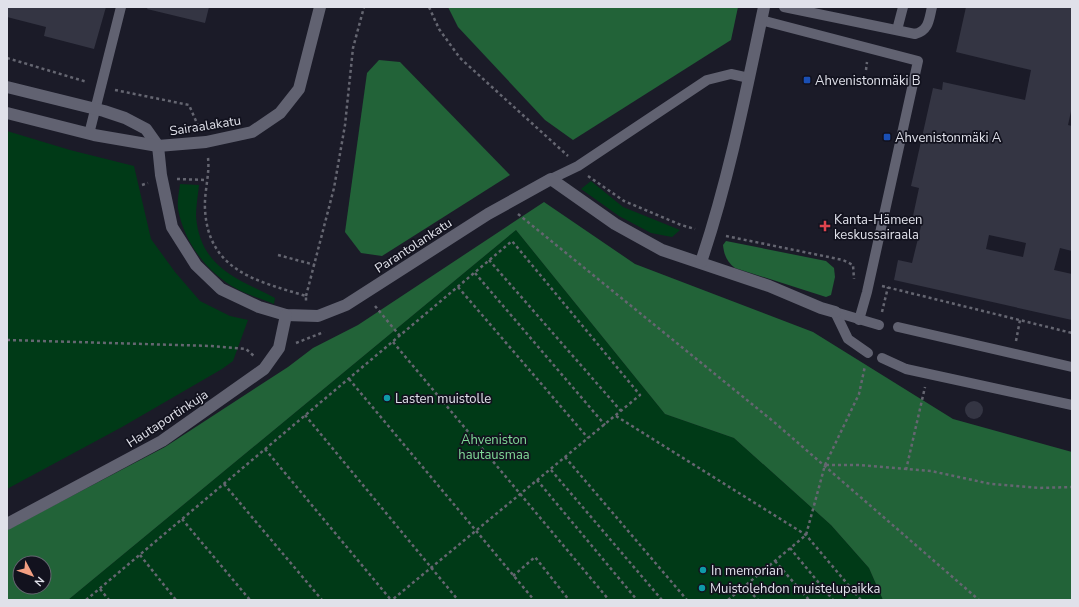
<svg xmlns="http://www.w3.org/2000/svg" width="1079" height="607" font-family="'Nunito Sans',sans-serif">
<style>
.green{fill:#003a17}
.forest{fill:#226338;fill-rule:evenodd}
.building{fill:#343543;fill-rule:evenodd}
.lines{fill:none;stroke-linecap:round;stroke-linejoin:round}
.path{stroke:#656671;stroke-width:2.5;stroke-dasharray:3 3;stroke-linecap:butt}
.lane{stroke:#616271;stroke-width:10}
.street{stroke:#616271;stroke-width:12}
.transit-dot{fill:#1a4fb4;stroke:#12121e;stroke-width:1.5}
.health-dot{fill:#e0444e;stroke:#12121e;stroke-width:1.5}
.culture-dot{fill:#0f9aa8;stroke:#12121e;stroke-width:1.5}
.labels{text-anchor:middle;stroke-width:3.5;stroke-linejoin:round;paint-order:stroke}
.poi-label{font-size:13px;fill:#e0e1ea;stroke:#12121e;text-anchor:start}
.street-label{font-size:13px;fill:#e0e1ea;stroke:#12121e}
.park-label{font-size:13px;fill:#80d998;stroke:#12121e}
</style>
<rect width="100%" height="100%" fill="#1b1b28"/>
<g class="green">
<polygon points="7,131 70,150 134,166 151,239 175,272 200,301 230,316 248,320 233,361 222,369 122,427 7,489"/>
<polygon points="591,181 623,207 680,230 672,237 651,233 619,216 581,189"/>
<path d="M180 184 199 185C198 195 196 206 196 216 200 267 236 278 275 298L274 304C262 299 248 295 237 289 207 273 184 242 178 209 177 201 179 192 180 184Z"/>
<polygon points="516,230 665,414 734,438 831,525 869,568 883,600 68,600"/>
</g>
<g class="forest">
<polygon points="448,7 738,7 731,40 573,140 545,120 458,27"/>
<polygon points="379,60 400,62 510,175 382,256 361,253 345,232 367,73"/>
<path d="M544 202 635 264 813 332 953 419 1072 452V600H883L869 568 831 525 734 438 665 414 516 230 68 600H7V530L165 447 288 367 313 348 358 325ZM20 563H44V587H20Z"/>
<path d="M726 241 826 261 834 268 835 277 831 295 826 297 735 268C727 262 724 255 723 245Z"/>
</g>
<g class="building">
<polygon points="7,7 106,7 94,49 44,36 46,27 7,17"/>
<polygon points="148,7 209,7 205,23 147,9"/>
<path d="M966 7H1072V107L1068 125 1072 126V251L1060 248 1054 270 1072 274V320L894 280 898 260 912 263 923 218 913 216 919 188 911 186 933 88 942 90 943 82 1025 100 1031 70 956 52ZM989 235 1026 243 1023 257 986 249Z"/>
<circle cx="974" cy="410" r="9"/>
</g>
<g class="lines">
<g class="path">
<polyline points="429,7 439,29 460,58 568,156"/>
<polyline points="7,58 87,82"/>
<polyline points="866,70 867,62"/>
<polyline points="115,90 189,105 199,128"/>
<path d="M208 158C210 174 204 192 205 209 208 271 257 281 306 296V301"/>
<polyline points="588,176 624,201 681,225 695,229"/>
<polyline points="177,179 206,180"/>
<polyline points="142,185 148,183"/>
<polyline points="518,214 774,422 979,600"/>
<polyline points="726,236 843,260 853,265 854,279"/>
<polyline points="278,255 315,265"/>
<polyline points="489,260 621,411"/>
<polyline points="475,273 605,425"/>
<polyline points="882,286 1072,333"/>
<polyline points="458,287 588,438"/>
<polyline points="306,296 334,188 345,125 353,48 364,7"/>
<polyline points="375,306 400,336"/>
<polyline points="882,312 888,287"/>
<polyline points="7,340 212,346 246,349 254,356"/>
<polyline points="1016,341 1020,320"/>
<polyline points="393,342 609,600"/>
<polyline points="296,343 324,332"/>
<polyline points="349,379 534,600"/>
<polyline points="305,415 458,600"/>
<polyline points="616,416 806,535 861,600"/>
<polyline points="265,449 391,600"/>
<polyline points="565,457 687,600"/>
<polyline points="826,465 860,465 931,471 991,484 1039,488 1072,487"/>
<polyline points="551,470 662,600"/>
<polyline points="906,470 925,387"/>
<polyline points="537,480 637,600"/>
<polyline points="224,484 322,600"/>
<polyline points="182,519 250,600"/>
<polyline points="790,548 833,600"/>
<polyline points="140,555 176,600"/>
<polyline points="775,561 809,600"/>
<polyline points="513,576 535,557 569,600"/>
<polyline points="745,586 758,600"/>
<polyline points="100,589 109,600"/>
<polyline points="86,600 512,241 640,395 392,600"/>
<polyline points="728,600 806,535 825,465 859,394 865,366"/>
</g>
<g class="lane">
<path d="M784 7 915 34C929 31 929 19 932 7"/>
<polyline points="761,20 918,61 867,292 859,320"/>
<polyline points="897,30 903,7"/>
<polyline points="89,134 121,7"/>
<polyline points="551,179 578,166 707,80 731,74 749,78"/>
<polyline points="835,312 848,339 868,353"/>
<polyline points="835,312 879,325"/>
<polyline points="898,327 1072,367"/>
<polyline points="882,358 906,369 1072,405"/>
</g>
<g class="street">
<polyline points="7,87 104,111 125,118 146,129 158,146 161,175 172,227 196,265 221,289 259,307 286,315 318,316 346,305 488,214 551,179 615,224 662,250 769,286 821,308 835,312"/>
<polyline points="7,113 94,135 158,146 206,142 252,132 280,113 299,89 320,7"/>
<path d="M701 262C729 179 746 92 764 7"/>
<polyline points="7,524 162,441 264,369 279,348 286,315"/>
</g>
</g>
<g class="transit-dot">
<rect x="803" y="76" width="8" height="8" rx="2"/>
<rect x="883" y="133" width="8" height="8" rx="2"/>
</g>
<path class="health-dot" d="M823 220h4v4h4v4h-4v4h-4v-4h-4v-4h4z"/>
<g class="culture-dot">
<circle cx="387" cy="398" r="4"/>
<circle cx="703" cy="570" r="4"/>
<circle cx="702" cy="588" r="4"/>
</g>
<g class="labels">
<g class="poi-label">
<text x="815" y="85">Ahvenistonmäki B</text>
<text x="895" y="142">Ahvenistonmäki A</text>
<text x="834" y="224">Kanta-Hämeen<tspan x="834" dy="15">keskussairaala</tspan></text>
<text x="395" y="403">Lasten muistolle</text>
<text x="711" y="575">In memorian</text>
<text x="710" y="593">Muistolehdon muistelupaikka</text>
</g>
<g class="street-label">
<text transform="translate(205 125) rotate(-9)" y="5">Sairaalakatu</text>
<text transform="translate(413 245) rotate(-33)" y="5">Parantolankatu</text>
<text transform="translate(167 418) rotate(-33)" y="5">Hautaportinkuja</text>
</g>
<g class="park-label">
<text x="494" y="444">Ahveniston<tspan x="494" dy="15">hautausmaa</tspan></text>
</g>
</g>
<rect width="1079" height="607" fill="none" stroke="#e0e1ea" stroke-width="16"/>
<g transform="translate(32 575) rotate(131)"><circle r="19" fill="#12121e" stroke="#646570"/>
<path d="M0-3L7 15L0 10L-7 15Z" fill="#f39f82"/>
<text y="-6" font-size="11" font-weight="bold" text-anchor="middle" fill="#e0e1ea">N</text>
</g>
</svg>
